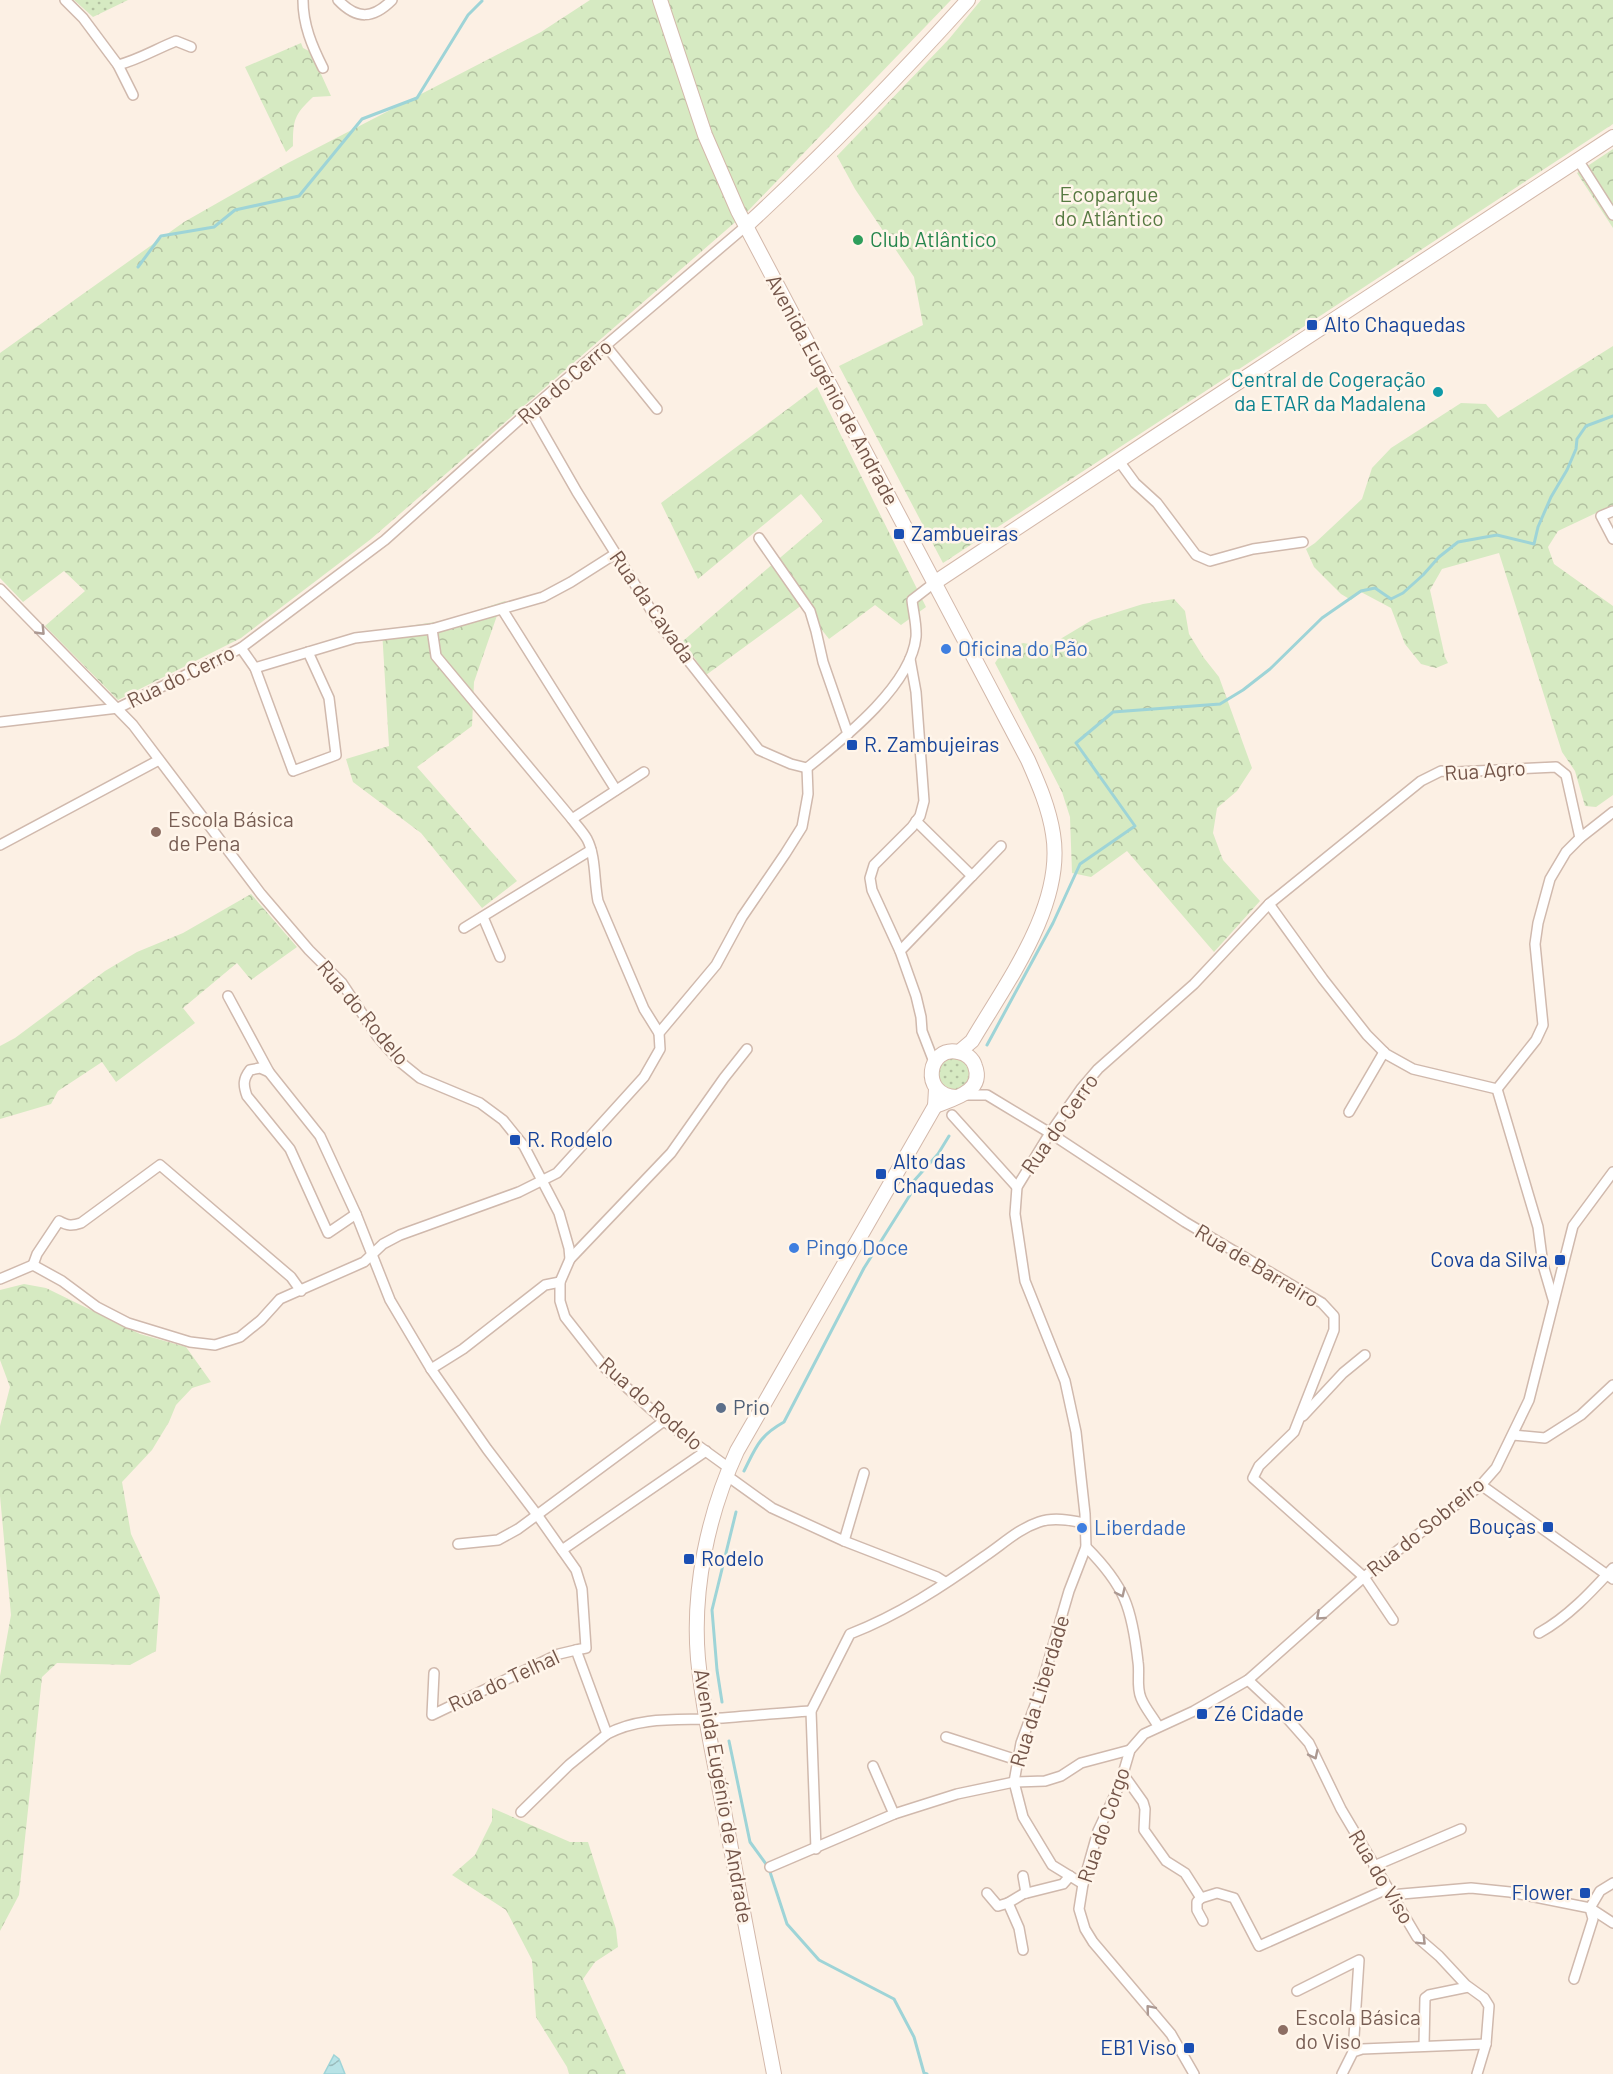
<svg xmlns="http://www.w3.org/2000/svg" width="1613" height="2074" font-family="Barlow,sans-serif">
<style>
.grass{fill:url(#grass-dots)}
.forest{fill:url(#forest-crowns)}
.water{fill:url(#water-waves);stroke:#9ed4d7;stroke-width:1.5}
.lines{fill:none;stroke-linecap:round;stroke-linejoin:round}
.stream{stroke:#9ed4d7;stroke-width:3}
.street-casing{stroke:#d0b9ad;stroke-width:12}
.secondary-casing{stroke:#d3b8aa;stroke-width:16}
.street{stroke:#fff;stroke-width:9}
.secondary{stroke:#fff;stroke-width:14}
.oneway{stroke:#ac9992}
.leisure-dot{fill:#2e9e5b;stroke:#fff5ea;stroke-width:2}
.transit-dot{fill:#1a4fb4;stroke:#fff5ea;stroke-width:2}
.culture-dot{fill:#0f9aa8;stroke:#fff5ea;stroke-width:2}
.shop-dot{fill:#3f7fe0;stroke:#fff5ea;stroke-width:2}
.education-dot{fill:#8d6e63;stroke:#fff5ea;stroke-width:2}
.service-dot{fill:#5c6f8a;stroke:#fff5ea;stroke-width:2}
.labels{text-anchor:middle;stroke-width:5;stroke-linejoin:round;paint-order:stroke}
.park-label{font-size:21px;fill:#577a42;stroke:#fff5ea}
.leisure-label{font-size:21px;fill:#27864d;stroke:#fff5ea;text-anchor:start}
.transit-label{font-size:21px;fill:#164399;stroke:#fff5ea;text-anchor:start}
.culture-label{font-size:21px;fill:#0d838f;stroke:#fff5ea;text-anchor:end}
.street-label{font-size:21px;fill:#745549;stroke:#fff5ea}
.shop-label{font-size:21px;fill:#366cbe;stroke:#fff5ea;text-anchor:start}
.education-label{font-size:21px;fill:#785e54;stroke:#fff5ea;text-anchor:start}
.service-label{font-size:21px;fill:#4e5e75;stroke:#fff5ea;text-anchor:start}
</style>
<defs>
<pattern id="grass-dots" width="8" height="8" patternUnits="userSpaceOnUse" patternTransform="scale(1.5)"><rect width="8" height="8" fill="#d6eac2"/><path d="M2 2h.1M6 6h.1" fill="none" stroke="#b2c0a0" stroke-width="1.8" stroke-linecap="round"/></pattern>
<pattern id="forest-crowns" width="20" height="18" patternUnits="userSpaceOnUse" patternTransform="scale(1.5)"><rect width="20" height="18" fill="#d6eac2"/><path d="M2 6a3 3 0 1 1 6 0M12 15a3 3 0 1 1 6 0" fill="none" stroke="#b2c0a0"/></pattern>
<pattern id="water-waves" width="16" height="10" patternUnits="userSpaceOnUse" patternTransform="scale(1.5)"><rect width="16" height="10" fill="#b8e3e6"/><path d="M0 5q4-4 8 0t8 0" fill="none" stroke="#9abbbc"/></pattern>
</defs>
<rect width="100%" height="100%" fill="#fcf0e4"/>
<g class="grass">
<polygon points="74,0 128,0 93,17"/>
<circle cx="953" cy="1074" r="16"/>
</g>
<g class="forest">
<polygon points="590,0 951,0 748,211 371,539 241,638 118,700 45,626 85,591 64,571 23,602 0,578 0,353 184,222 286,164 541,32"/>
<polygon points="981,0 1613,0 1613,124 943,563 839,366 923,325 914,277 855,189 837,156 949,39"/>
<path d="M301 43 303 48 311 52 331 96 313 97C294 115 293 120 293 146L286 152 245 67Z"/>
<polygon points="1613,149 1613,228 1577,173"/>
<polygon points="1613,346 1613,505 1558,531 1548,547 1554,564 1613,606 1613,795 1596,807 1585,806 1575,771 1562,752 1499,553 1442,569 1430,590 1445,657 1448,663 1436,668 1421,664 1405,644 1391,608 1361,592 1351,600 1341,594 1314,567 1306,549 1315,543 1362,499 1372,468 1391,448 1461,403 1486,404 1498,418"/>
<polygon points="817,387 926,607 901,625 875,605 829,639 802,605 706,675 683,641 823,521 801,494 698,579 661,503"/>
<polygon points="1174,599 1185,611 1189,634 1204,658 1219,677 1252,768 1237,791 1217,808 1213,833 1223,860 1260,901 1214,952 1127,851 1091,877 1072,873 1070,817 1062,792 995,663 1002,652 1023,643 1047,647 1092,620 1143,604"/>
<polygon points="505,601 506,602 501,604 474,682 472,726 417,767 517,881 482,908 421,833 353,782 346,759 389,746 382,630 448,620"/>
<polygon points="251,894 297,947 251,980 237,963 183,1008 195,1023 116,1082 102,1062 58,1091 51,1104 0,1119 0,1046 15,1038 105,971 137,952 183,933"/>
<polygon points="24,1284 46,1288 140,1334 186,1347 211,1382 192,1388 176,1405 169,1422 152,1450 122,1482 131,1534 160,1596 156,1651 130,1665 57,1663 42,1677 19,1895 0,1931 0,1676 11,1615 0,1496 0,1426 10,1387 0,1360 0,1290"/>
<polygon points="492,1808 570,1842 588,1842 616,1929 618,1947 595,1962 583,1979 626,2074 569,2074 567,2067 536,2017 532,1960 506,1910 452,1875 475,1855 492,1821"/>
</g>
<polygon class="water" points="334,2055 339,2059 345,2074 324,2074"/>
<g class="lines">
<g class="stream">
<polyline points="138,267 161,236 214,227 235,210 299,196 362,119 417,98 468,15 482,1"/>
<polyline points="987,1045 1053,923 1080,864 1135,826 1076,743 1113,712 1220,704 1243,690 1270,669 1322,618 1361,591 1375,588 1391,599 1403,593 1423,575 1439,557 1458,542 1497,535 1534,544 1538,527 1551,497 1567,470 1576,449 1577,439 1586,426 1613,416"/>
<path d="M744 1471C756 1447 759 1436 784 1422L864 1268 910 1195 912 1183 938 1154 949 1136"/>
<polyline points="722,1702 717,1670 712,1610 736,1512"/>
<polyline points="729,1741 750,1842 766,1864"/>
<polyline points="770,1872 787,1924 819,1960 894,1999 914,2037 924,2073 927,2074"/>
</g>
<defs>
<g id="street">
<path d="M65 0 83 18 118 65C138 60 156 49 176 41L191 47"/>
<path d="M303 0C303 25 312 46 323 68"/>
<path d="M338 0C357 20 373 19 392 0"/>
<polyline points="118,65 133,95"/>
<polyline points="1578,160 1613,215"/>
<polyline points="606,346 657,409"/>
<polyline points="530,410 577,492 661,626 759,750 791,764 807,768"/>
<polyline points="1119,461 1135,483 1157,503 1196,555 1210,561 1253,549 1303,542"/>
<polyline points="1613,511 1601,516 1613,539"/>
<polyline points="759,538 810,611 816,631 823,662 848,734"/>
<polyline points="0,589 133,725 261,894 309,950 342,983 377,1036 399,1061 420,1078 480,1103 503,1120 524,1146 559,1213 569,1248 570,1259 560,1282 560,1301 565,1317 605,1368 664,1421 729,1468"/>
<polyline points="502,609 616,790"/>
<path d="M432 629 436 656 572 819C577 826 583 832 587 839 596 856 594 882 598 901L644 1009 659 1033"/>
<polyline points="241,648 255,668 293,771 336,755 329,698 308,652"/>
<polyline points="910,659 916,692 924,801 920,816 912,827 874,865 870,878 872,890 900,951 916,996 921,1017 922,1031 934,1062"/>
<polyline points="255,668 355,638 432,629 543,597 571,582 615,554"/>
<polyline points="0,722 118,708 241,648 385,540 530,410 746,226"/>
<path d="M807 768C843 739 911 686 916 637 917 625 913 611 912 600L934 583"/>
<polyline points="572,819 644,772"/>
<polyline points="0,845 159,760"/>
<polyline points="972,876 1001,846"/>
<polyline points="1269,904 1323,979 1367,1035 1386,1054 1413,1069 1497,1089 1538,1227 1543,1265 1553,1299"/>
<polyline points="483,917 500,957"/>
<polyline points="464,928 591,850"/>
<polyline points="900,951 972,876 916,821"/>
<polyline points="228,996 269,1072 320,1136 356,1214 390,1300 431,1369 487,1449 538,1516 576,1570 582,1589 586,1648 576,1650"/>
<path d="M269 1072 260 1068 250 1070C243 1079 243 1085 247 1096L290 1149 328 1233 356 1214"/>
<polyline points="1497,1089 1536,1040 1543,1025 1535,944 1538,923 1550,879 1566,852 1580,838"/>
<polyline points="963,1095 987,1095 1050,1133 1185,1222 1322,1303 1334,1316 1334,1330 1294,1432 1259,1466 1253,1478 1364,1577 1393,1620"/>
<polyline points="1349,1112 1384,1052"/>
<polyline points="952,1115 1017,1187"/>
<polyline points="570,1259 671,1153 724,1078 747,1049"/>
<path d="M33 1265 37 1254 59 1221C68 1226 72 1226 81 1223L160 1165 291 1277 301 1291"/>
<polyline points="0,1279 33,1265 62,1281 97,1307 128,1323 190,1342 215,1345 240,1337 261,1320 280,1299 364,1262 383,1244 400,1235 519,1192 557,1173 644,1077 660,1049 659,1033 716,965 742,917 785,854 802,827 808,794 807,768"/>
<polyline points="431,1369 463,1349 545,1285 560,1282"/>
<polyline points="1303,1416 1343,1373 1365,1355"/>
<polyline points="1513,1435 1545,1438 1581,1415 1613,1385"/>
<polyline points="726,1475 772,1508 844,1541 937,1577 945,1582"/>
<polyline points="1481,1485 1613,1579"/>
<polyline points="844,1541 864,1473"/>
<polyline points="458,1544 498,1540 518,1529 664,1421"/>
<path d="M1086 1547C1125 1586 1132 1608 1138 1662 1140 1674 1136 1686 1141 1698 1145 1708 1153 1717 1158 1726"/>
<polyline points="562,1550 706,1451"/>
<path d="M1539 1633C1568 1617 1591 1592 1613 1568"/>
<path d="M434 1673 432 1715 559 1654 576 1650 607 1734C639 1717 674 1720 708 1719 742 1717 776 1713 811 1711"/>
<polyline points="1248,1680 1279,1709 1309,1743 1341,1809 1417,1937 1439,1956 1466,1985 1484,1998 1489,2006 1486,2044 1477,2074"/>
<polyline points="946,1737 1017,1760"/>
<polyline points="873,1766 894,1814"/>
<polyline points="1123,1774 1143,1802 1145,1809 1144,1830 1166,1861 1185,1873 1201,1898 1217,1893 1234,1898 1259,1946 1387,1889"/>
<polyline points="521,1812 569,1765 607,1734"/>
<path d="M816 1849 811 1711 850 1634C899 1615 943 1586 985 1556 1003 1544 1018 1529 1039 1522 1053 1517 1070 1520 1084 1523"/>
<polyline points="1374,1866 1461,1829"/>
<polyline points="770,1867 894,1814 957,1794 1014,1782 1045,1781 1061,1776 1081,1763 1130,1750"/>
<polyline points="1023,1876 1026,1893"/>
<polyline points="1083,1884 1052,1865 1023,1817 1014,1782 1021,1743 1038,1697 1069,1591 1086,1547 1085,1514 1076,1432 1065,1381 1025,1281 1015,1214 1017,1187 1050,1133 1081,1089 1098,1069 1194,984 1269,904 1421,781 1441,771 1457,772 1556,767 1566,775 1580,838 1613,812"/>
<polyline points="987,1893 998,1906 1008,1903"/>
<polyline points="1390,1895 1471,1888 1510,1892 1590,1908 1613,1923"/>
<polyline points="1201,1898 1197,1902 1197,1910 1203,1921"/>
<polyline points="1590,1908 1600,1891 1613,1883"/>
<polyline points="1023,1950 1019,1928 1008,1903 1023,1894 1063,1884 1070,1876"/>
<polyline points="1574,1979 1593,1919 1590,1908"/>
<polyline points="1297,1991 1359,1960 1353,2052"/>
<polyline points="1424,2046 1425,1998 1429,1995 1468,1987"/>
<polyline points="1194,2074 1171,2034 1093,1942 1085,1929 1079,1909 1083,1884 1098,1831 1120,1784 1130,1750 1144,1734 1194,1711 1248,1680 1364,1577 1481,1485 1496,1468 1529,1400 1573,1226 1613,1172"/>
<polyline points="1342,2074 1353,2052 1362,2049 1486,2044"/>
</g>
<g id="secondary">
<path d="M660 0 705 135 738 211 1028 760C1039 785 1049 808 1053 834 1065 905 1006 983 972 1041L959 1052"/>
<path d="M746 226C824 154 897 79 968 0"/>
<polyline points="934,583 1153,438 1613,137"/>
<path d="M935 1106C952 1099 985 1092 975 1066 973 1059 966 1053 958 1052 928 1045 919 1095 956 1097"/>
<path d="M774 2074C759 1995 744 1916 729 1838 718 1778 704 1719 698 1659 692 1589 708 1514 737 1451L935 1106 936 1089"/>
</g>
</defs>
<use href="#street" class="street-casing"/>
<use href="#secondary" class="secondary-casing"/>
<use href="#street" class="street"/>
<use href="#secondary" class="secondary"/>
</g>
<defs><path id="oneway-chevron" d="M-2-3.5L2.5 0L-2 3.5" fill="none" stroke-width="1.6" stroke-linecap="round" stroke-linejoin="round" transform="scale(1.5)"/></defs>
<g class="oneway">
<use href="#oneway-chevron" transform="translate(41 631) rotate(46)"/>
<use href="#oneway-chevron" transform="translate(1121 1593) rotate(65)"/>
<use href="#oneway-chevron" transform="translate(1320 1616) rotate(138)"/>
<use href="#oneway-chevron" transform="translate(1314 1755) rotate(64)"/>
<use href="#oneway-chevron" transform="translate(1422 1941) rotate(45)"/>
<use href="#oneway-chevron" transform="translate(1150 2009) rotate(-130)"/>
</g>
<circle class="leisure-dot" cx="858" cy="240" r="6"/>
<g class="transit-dot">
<rect x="1306" y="319" width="12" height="12" rx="3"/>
<rect x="893" y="528" width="12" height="12" rx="3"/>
<rect x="846" y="739" width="12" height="12" rx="3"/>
<rect x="509" y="1134" width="12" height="12" rx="3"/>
<rect x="875" y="1168" width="12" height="12" rx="3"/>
<rect x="1554" y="1254" width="12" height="12" rx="3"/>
<rect x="1542" y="1521" width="12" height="12" rx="3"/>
<rect x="683" y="1553" width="12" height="12" rx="3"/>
<rect x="1196" y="1708" width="12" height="12" rx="3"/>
<rect x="1579" y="1887" width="12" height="12" rx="3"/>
<rect x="1183" y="2042" width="12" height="12" rx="3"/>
</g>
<circle class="culture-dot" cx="1438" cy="392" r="6"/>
<g class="shop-dot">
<circle cx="946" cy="649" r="6"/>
<circle cx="794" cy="1248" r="6"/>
<circle cx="1082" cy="1528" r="6"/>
</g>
<g class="education-dot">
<circle cx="156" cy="832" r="6"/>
<circle cx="1283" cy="2030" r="6"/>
</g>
<circle class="service-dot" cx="721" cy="1408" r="6"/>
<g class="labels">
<g class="park-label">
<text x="1109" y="202">Ecoparque<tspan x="1109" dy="24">do Atlântico</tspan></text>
</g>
<g class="leisure-label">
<text x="870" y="247">Club Atlântico</text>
</g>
<g class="transit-label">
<text x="1324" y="332">Alto Chaquedas</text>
<text x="911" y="541">Zambueiras</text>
<text x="864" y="752">R. Zambujeiras</text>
<text x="527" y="1147">R. Rodelo</text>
<text x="893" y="1169">Alto das<tspan x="893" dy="24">Chaquedas</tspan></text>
<text x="1548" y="1267" text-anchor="end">Cova da Silva</text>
<text x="1536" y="1534" text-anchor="end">Bouças</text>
<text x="701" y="1566">Rodelo</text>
<text x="1214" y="1721">Zé Cidade</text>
<text x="1573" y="1900" text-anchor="end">Flower</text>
<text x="1177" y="2055" text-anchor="end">EB1 Viso</text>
</g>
<g class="culture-label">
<text x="1426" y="387">Central de Cogeração<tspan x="1426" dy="24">da ETAR da Madalena</tspan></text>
</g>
<g class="street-label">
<text transform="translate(565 382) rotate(-41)" y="7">Rua do Cerro</text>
<text transform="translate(832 390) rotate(62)" y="7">Avenida Eugénio de Andrade</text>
<text transform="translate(652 607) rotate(55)" y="7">Rua da Cavada</text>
<text transform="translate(181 677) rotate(-26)" y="7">Rua do Cerro</text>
<text transform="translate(1485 771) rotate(-4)" y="7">Rua Agro</text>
<text transform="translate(363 1013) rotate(50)" y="7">Rua do Rodelo</text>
<text transform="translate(1060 1124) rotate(-55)" y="7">Rua do Cerro</text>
<text transform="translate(1257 1266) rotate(31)" y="7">Rua de Barreiro</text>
<text transform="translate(651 1404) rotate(41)" y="7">Rua do Rodelo</text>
<text transform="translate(1426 1527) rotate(-39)" y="7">Rua do Sobreiro</text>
<text transform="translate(504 1681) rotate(-25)" y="7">Rua do Telhal</text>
<text transform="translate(1040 1691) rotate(-73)" y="7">Rua da Liberdade</text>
<text transform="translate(723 1796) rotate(80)" y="7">Avenida Eugénio de Andrade</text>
<text transform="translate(1104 1825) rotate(-71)" y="7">Rua do Corgo</text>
<text transform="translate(1381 1877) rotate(59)" y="7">Rua do Viso</text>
</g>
<g class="shop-label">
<text x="958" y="656">Oficina do Pão</text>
<text x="806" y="1255">Pingo Doce</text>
<text x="1094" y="1535">Liberdade</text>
</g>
<g class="education-label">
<text x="168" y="827">Escola Básica<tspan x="168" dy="24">de Pena</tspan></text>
<text x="1295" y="2025">Escola Básica<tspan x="1295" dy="24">do Viso</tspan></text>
</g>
<g class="service-label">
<text x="733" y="1415">Prio</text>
</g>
</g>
</svg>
